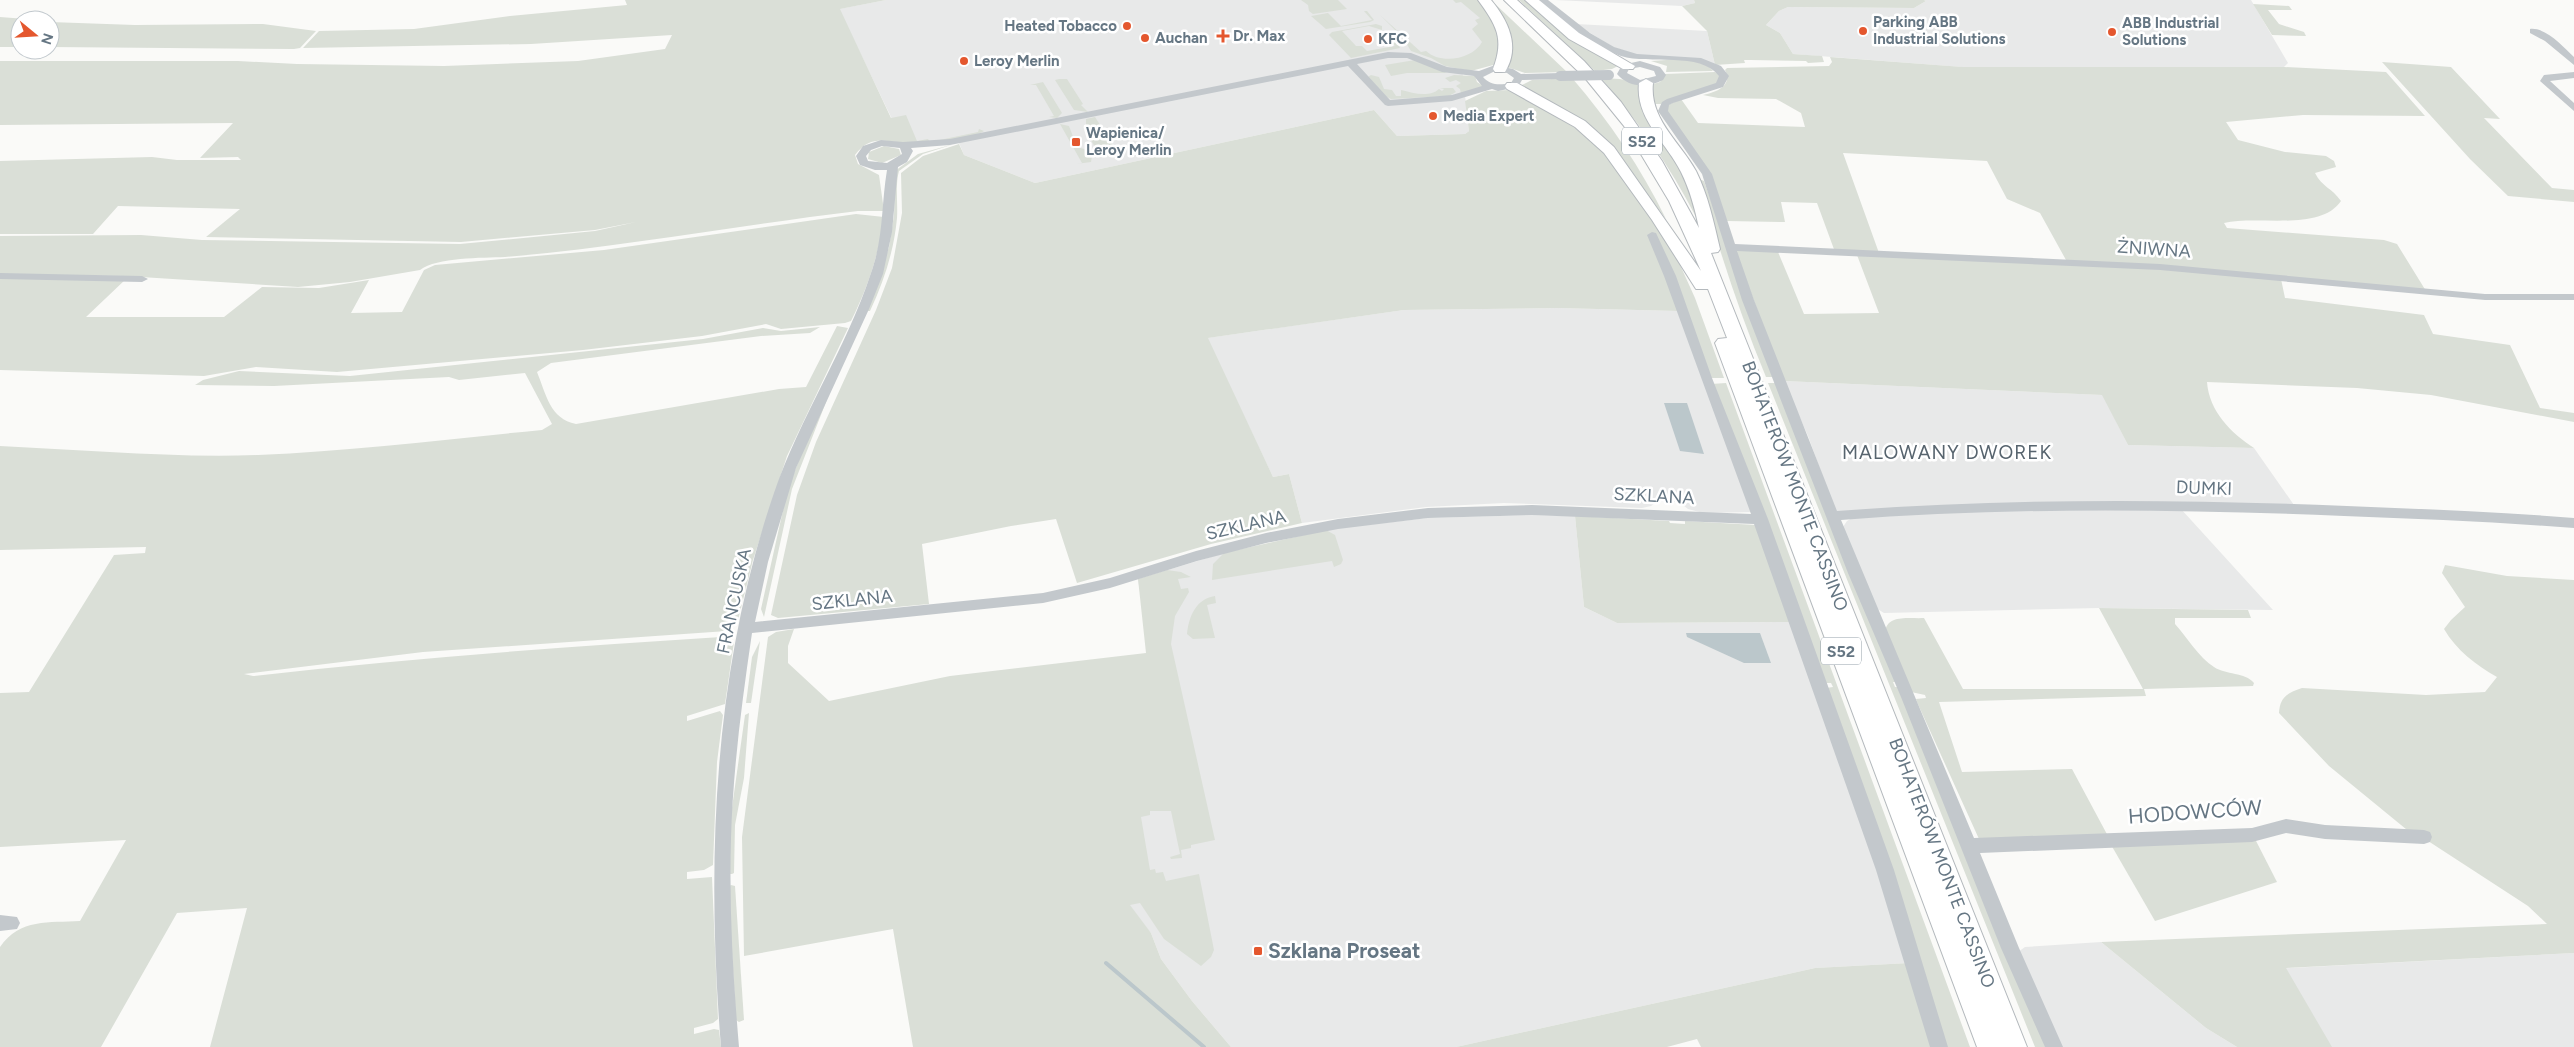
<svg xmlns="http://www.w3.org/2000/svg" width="2574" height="1047" font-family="Figtree,sans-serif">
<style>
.built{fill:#e8e9e9}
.green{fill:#dadfd7}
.water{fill:#bbc7cb}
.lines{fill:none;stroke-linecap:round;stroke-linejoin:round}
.stream{stroke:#bbc7cb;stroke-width:4}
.highway-casing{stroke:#b4b9bd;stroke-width:2}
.minor{fill:#c3c8cc;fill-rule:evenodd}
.highway{fill:#fff;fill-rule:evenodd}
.minor-bridge{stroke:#c3c8cc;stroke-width:10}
.poi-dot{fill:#e4572e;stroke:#fff;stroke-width:2}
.labels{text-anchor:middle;stroke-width:5;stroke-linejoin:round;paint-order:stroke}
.far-poi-label{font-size:15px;font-weight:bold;fill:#657683;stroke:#fff;text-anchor:start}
.shield{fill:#fff;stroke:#939fa8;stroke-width:1}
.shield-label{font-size:16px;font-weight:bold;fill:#657683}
.street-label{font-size:18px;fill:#657683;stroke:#fff}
.neighbourhood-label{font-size:19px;letter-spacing:1px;fill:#57646e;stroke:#fff}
.near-street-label{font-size:21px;fill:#657683;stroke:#fff}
.near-poi-label{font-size:21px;font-weight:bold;fill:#657683;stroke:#fff;text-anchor:start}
</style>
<rect width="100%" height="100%" fill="#fafaf8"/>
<g class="built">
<polygon points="886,0 1470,0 1489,25 1491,41 1462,68 1469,131 1465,134 1397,136 1374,110 1035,183 964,155 957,138 938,141 903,142 839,9"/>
<polygon points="1555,0 1694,0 1695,3 1682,6"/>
<polygon points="1924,0 2251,0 2288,63 2284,67 1962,67 1793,54 1780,33 1766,25 1779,11 1788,7 1914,8 1926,1"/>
<polygon points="1576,24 1707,31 1715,65 1644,57 1613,47"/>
<polygon points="1557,308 1678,311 1754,512 1703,513 1688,509 1679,502 1658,501 1651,506 1642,508 1504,503 1426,507 1302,523 1289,474 1273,477 1207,338 1404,310"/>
<polygon points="1784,381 2103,395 2128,445 2254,448 2294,505 1840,513 1835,510 1808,436"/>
<polygon points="2181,509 2273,610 2099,608 1884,613 1874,607 1843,527 1847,521 1852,518 1908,512"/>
<polygon points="1533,515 1575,516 1584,607 1617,623 1793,622 1909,963 1815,968 1456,1047 1231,1047 1192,1001 1161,959 1151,933 1048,822 1169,780 1138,579 1224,553 1338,528 1428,518"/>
<polygon points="2101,942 2206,1028 2237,1047 2061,1047 2018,952 2025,947"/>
<polygon points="2574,953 2574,1047 2296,1047 2252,970"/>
</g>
<g class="green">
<path d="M625 0H886L840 9 891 118 906 115 917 141 928 139 930 142 978 132 979 129 984 131C975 138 925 144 912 144 889 143 872 132 855 155L858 164 879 175 884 211H858C740 225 623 247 505 257 482 258 437 257 420 270L350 282 298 287 125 276 0 275V236L141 235 202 240 460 244 595 231 636 222 595 230 461 242 206 237 240 209 118 206 93 234H0V161L152 157 177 160H241L238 157 200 158 233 123 0 125V61H238L297 64 444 66 578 61 665 49 672 35 531 44 303 48 319 31 414 29 510 16 627 5Z"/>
<polygon points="1301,0 1338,0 1347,9 1313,14 1309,11 1308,5"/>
<path d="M1453 0H1479L1502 32 1497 64 1471 71 1445 66 1431 58 1411 51 1403 38 1380 15 1421 52 1426 51C1441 65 1473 59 1482 42L1472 29 1478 24 1475 20 1480 18 1461 2 1456 3Z"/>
<path d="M1491 0 1567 72 1525 73 1507 67C1515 35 1509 26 1491 0Z"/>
<polygon points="1519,0 1524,0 1563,33 1620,65 1612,69 1595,71"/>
<polygon points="1694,0 1924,0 1926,1 1914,8 1788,7 1779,11 1766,25 1780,33 1793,54 1822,56 1824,62 1808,63 1806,61 1750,60 1744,60 1745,63 1715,65 1707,31 1682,6 1695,3"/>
<polygon points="2253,4 2289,6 2292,10 2268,10 2279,24 2304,32 2306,36 2272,35"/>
<polygon points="1360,11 1367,11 1374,20 1370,22 1326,29 1311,16 1328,13 1341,26 1372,20 1364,11"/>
<polygon points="0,17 39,20 20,20 20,47 0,47"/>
<polygon points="50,22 135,25 263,24 316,31 300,48 294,49 50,47"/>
<polygon points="1376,24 1382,26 1382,30 1369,26 1342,31 1356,46 1362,46 1367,51 1395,46 1385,36 1380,36 1390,34 1395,38 1400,48 1351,58 1329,35 1332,32"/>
<path d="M1830 57 1963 67H2284L2386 72 2425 116 2303 115 2226 122 2238 140 2285 152 2326 156 2334 161 2336 167 2315 173C2322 187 2332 188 2341 201 2320 232 2257 215 2224 223L2227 228 2384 240 2397 244 2426 291 2066 260 2040 213 2007 199 1987 161 1843 153 1879 253 1835 252 1817 203 1781 202 1785 222 1727 221 1709 174 1673 123 1666 108 1668 105 1681 99 1698 123 1805 127 1801 113 1776 99 1718 98 1703 95C1716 92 1733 86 1725 70L1727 68 1829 66 1832 62Z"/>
<polygon points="1681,59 1707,64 1713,71 1666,72 1667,66 1651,61"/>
<polygon points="1415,60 1447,73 1407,73 1391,76 1385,65"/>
<polygon points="2382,62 2451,67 2500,119 2484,118 2552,188 2574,190 2574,202 2508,196 2470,159"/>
<polygon points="1715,72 1721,76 1718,84 1661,104 1653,104 1650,85 1660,82 1665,74"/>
<path d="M1371 75 1379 77 1384 89 1392 90 1396 96H1401V90C1413 93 1429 98 1439 89L1442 91 1444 89 1440 88H1453L1456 92 1449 96 1391 99 1387 97 1368 77Z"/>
<polygon points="1454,75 1475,76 1477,82 1485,87 1461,94 1460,89 1456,86 1461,83 1456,80 1450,82 1445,78"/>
<path d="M1572 78C1610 122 1641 168 1666 219L1617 154 1518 87 1532 80Z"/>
<path d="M1601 78 1620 79 1640 84 1683 171 1699 217H1696C1670 166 1638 121 1601 78Z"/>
<polygon points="1059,79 1067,79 1083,104 1081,105 1088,112 1074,110 1055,80"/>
<polygon points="1043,82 1062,113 1057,118 1049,117 1054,116 1036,85 1030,85"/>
<polygon points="1510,90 1576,125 1614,161 1676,256 1695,298 1724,378 1709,378 1678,311 1557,308 1404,310 1208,338 1273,477 1289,474 1302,523 1211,544 1077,583 1056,519 1011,526 922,544 929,604 778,618 771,615 797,495 816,442 876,310 892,268 902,213 901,173 923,156 959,144 964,155 1035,183 1374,110 1397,136 1465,134 1469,131 1465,101 1486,91"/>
<path d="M1095 117 1119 155 1125 154V155C1096 161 1097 148 1083 126L1086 125V119Z"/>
<polygon points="1060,124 1069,126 1077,147 1084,149 1092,156 1091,162 1076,164 1082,163"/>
<path d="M954 144 923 154 899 171C895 185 898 203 897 218 894 251 884 281 870 311H867L889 247 894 215 895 171 918 154Z"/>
<polygon points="884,146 899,149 901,155 882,163 868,159 869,152"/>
<path d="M1699 179 1704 181 1774 377H1766C1739 312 1718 247 1699 179Z"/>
<path d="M856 214 884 217C879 254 868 287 851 321L845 323 781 329 766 324 702 336 583 350 337 372 256 367 204 376 0 370V277L126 279 86 317H224L262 287 319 288 369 280 351 313 402 312 424 270 435 265 604 250Z"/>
<path d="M1738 250 1778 252 1804 314 1879 313 1857 255 2066 262 2281 279 2285 298 2424 315 2433 334 2510 345 2540 408 2574 413V422L2431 395 2357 388 2207 382C2209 411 2231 433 2254 448L2128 445 2102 395 1784 381 1736 253Z"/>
<path d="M837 326 848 328 787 456 753 560 737 624 727 631 423 652 244 674 253 676C409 658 565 647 721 637L734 642 725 704 687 716V721L720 711 723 715 717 762 713 865 704 870 687 872V879L712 877 718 1019 713 1023 694 1028V1034L714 1029 719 1030 721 1047H210L247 908 177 913 101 1047H0V947C20 918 49 923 80 921L126 840 0 847V693L29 692 114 555 145 553 146 547 0 550V446C86 450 173 458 258 455 353 451 448 439 542 430L552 424 525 373 459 380 449 377 274 386 195 385 203 380 239 371 350 376 703 339 763 328 781 331 820 327 810 333 761 336 551 363 537 372C546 394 550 419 576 424L779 389 806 387Z"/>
<polygon points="1726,383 1970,1047 1945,1047 1826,688 1833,687 1831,683 1824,683 1711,384"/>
<polygon points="1768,383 1775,383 1896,682 1893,682 1895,687 1898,687 2046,1047 2035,1047"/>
<polygon points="828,397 792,489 764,617 761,609 788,488 801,455"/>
<polygon points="1575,516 1669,521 1670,523 1685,524 1685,521 1756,525 1793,622 1617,623 1584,607"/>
<polygon points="1326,530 1335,535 1343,560 1341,564 1334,567 1332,561 1212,580 1213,564 1224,553"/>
<path d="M2445 565 2507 576 2574 580V953L2286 968 2332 1047H2237L2206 1028 2101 942 2547 924 2528 906 2425 839 2412 834 2329 766 2279 713C2280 697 2287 693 2302 688L2426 695 2485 692 2497 677C2476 665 2457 651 2444 629L2451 620 2465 607 2442 573Z"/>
<polygon points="1167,570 1181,572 1191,577 1178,579 1181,589 1188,588 1189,592 1175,616 1171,644 1215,840 1191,845 1191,848 1181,850 1182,858 1171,859 1170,857 1180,854 1171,811 1150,811 1150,815 1141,817 1150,870 1155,869 1156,873 1163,872 1166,881 1199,874 1214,950 1211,957 1201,966 1164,939 1140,903 1130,905 1151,933 1161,959 1192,1001 1231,1047 913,1047 893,929 744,956 742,837 768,637 776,632 794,629 788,646 788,663 829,701 950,676 1146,653 1138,579"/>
<path d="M1215 596 1216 603 1207 605 1215 638 1193 639 1187 634C1189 616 1196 599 1215 596Z"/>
<path d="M2099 608 2248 610 2251 618H2175V624C2187 637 2199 658 2214 667 2226 675 2245 672 2254 683L2253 686 2144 689 2146 696 1939 702 1962 772 2072 769 2109 838 1979 839 1917 702 1916 699 1926 698 1925 695 1911 692 1885 632C1887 614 1910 619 1924 618L1963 689H2143Z"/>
<polygon points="760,641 751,703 746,703 752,657"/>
<polygon points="749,713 744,778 735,825 734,873 732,874 730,874 729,829 745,715"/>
<polygon points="2254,837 2277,882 2155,921 2110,843"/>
<polygon points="731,885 735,886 744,1020 739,1022 736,1020 728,887"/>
<polygon points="1909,963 1935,1047 1701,1047 1697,1039 1667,1047 1456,1047 1815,968"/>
</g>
<g class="water">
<polygon points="1664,403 1687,403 1704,454 1680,451"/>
<polygon points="1686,633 1760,633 1771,663 1744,663 1687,637"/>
</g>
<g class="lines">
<polyline class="stream" points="1106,963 1204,1047"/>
<defs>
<g id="highway">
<path d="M1478 0H1491C1508 20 1521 47 1505 72H1495L1493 69C1505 38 1496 25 1478 0Z"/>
<path d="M1504 0H1517L1584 61 1621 102 1662 161 1699 228C1695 209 1690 190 1681 172 1667 143 1635 119 1639 83L1646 79 1653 83C1649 119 1680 142 1696 171 1708 195 1714 223 1720 249L1718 252 1711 253 2027 1047H1977L1715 343 1718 339 1727 338 1708 289H1696L1652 220 1604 153 1575 127 1507 89 1505 86 1507 83H1517L1585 121 1614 147 1701 271 1669 201 1624 126 1585 78Z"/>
<polygon points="1525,0 1539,0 1579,33 1635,66 1633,69 1623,69 1569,39"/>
</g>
</defs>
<use href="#highway" class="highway-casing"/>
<g class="minor">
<path d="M1539 0H1548L1590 33 1614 47 1637 54 1701 58 1721 66 1729 76 1723 87 1673 103 1669 105 1668 111 1712 174 1735 244 2160 264 2485 294H2574V300H2485L2160 270 1737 251 1754 300 1837 511C2008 498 2177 499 2347 506 2423 509 2499 512 2574 518V528C2497 522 2421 519 2344 516 2176 509 2009 507 1841 520L1974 838 2252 828 2286 819 2325 825 2424 830 2430 832 2432 837 2430 842 2424 844 2325 839 2286 833 2252 842 1980 853 2019 948 2063 1047H2045L2001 948 1901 697 1848 573 1742 300 1702 174 1658 111 1662 102 1667 99 1716 83 1719 76C1700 51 1650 65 1621 56 1594 47 1557 21 1539 0Z"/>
<path d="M2530 29C2546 27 2563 47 2574 57V65L2545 41 2530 33Z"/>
<path d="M1388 52 1411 53 1447 67 1479 71 1495 65 1513 69 1521 74 1560 73 1565 76 1560 79 1522 80 1518 87 1498 91 1492 89 1452 101 1388 106 1385 105 1348 66 950 145 911 148 913 151 907 162 898 167 892 232 883 274 869 309 796 468 768 562 755 622 1043 593 1110 578 1196 551 1266 533 1338 519 1428 508 1532 505 1751 514 1664 276 1647 235 1652 232 1656 233 1676 276 1712 378 1768 519 1894 870 1948 1047H1930L1876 870 1754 524 1532 515 1428 518 1338 529 1266 543 1197 561 1110 588 1043 603 752 633C742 701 733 769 731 838 729 908 733 977 739 1047H721C706 861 713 671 774 493 800 417 846 349 871 273 884 236 881 206 887 170H875L860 165 856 156 863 146 881 140 903 142 950 139ZM1388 58H1407L1442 72 1474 76 1482 86 1452 95 1390 100 1357 64ZM1495 71 1507 73 1514 78 1511 83C1500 85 1491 86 1483 77ZM882 146 900 148 902 154 887 163 868 161 866 156 871 150Z"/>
<path d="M1640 61 1660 67 1666 75 1663 80C1648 88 1629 88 1617 74L1622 65ZM1640 67 1654 71 1656 76 1640 80 1627 73 1629 69Z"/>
<polygon points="2574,72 2574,78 2550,81 2574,103 2574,111 2540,81 2544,75"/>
<polygon points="0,273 142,276 148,279 142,282 0,279"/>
<polygon points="0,915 17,917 20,923 17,929 0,931"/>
</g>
<use href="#highway" class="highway"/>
<polyline class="minor-bridge" points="1560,76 1609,75"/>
</g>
<g class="poi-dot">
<circle cx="1127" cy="26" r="5"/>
<circle cx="1863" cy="31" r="5"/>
<circle cx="2112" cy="32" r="5"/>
<path d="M1220.5 28.5h5v5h5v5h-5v5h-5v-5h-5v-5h5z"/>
<circle cx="1145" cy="38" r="5"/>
<circle cx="1368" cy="39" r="5"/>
<circle cx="964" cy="61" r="5"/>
<circle cx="1433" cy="116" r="5"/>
<rect x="1071" y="137" width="10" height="10" rx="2.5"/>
<rect x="1253" y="946" width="10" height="10" rx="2.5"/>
</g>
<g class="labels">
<g class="far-poi-label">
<text x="1873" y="27">Parking ABB<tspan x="1873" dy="17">Industrial Solutions</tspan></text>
<text x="2122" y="28">ABB Industrial<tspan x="2122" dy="17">Solutions</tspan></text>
<text x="1117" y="31" text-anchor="end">Heated Tobacco</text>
<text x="1233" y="41">Dr. Max</text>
<text x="1155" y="43">Auchan</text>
<text x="1378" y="44">KFC</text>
<text x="974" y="66">Leroy Merlin</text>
<text x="1443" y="121">Media Expert</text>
<text x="1086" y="138">Wapienica/<tspan x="1086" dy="17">Leroy Merlin</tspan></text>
</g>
<g class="shield">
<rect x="1622" y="127.5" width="40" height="27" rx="4"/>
<rect x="1821" y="637.5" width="40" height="27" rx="4"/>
</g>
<g class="shield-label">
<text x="1642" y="147">S52</text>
<text x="1841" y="657">S52</text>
</g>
<g class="street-label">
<text transform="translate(2154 249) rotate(4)" y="6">ŻNIWNA</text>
<text transform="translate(1795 486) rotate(69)" y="6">BOHATERÓW MONTE CASSINO</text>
<text transform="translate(2204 488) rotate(2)" y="6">DUMKI</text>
<text transform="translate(1654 496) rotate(3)" y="6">SZKLANA</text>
<text transform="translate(1246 525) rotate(-13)" y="6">SZKLANA</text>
<text transform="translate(852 600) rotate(-6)" y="6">SZKLANA</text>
<text transform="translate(734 601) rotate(-78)" y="6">FRANCUSKA</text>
<text transform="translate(1942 863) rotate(69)" y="6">BOHATERÓW MONTE CASSINO</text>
</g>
<g class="neighbourhood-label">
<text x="1947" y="459">MALOWANY DWOREK</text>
</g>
<g class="near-street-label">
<text transform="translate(2195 812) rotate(-4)" y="7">HODOWCÓW</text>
</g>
<g class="near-poi-label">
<text x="1268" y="958">Szklana Proseat</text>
</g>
</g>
<g transform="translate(35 35) rotate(108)"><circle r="24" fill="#ffffff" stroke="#c1c8cd"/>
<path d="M0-4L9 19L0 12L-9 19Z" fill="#e4572e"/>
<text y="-8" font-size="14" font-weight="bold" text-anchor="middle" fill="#657683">N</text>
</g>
</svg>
